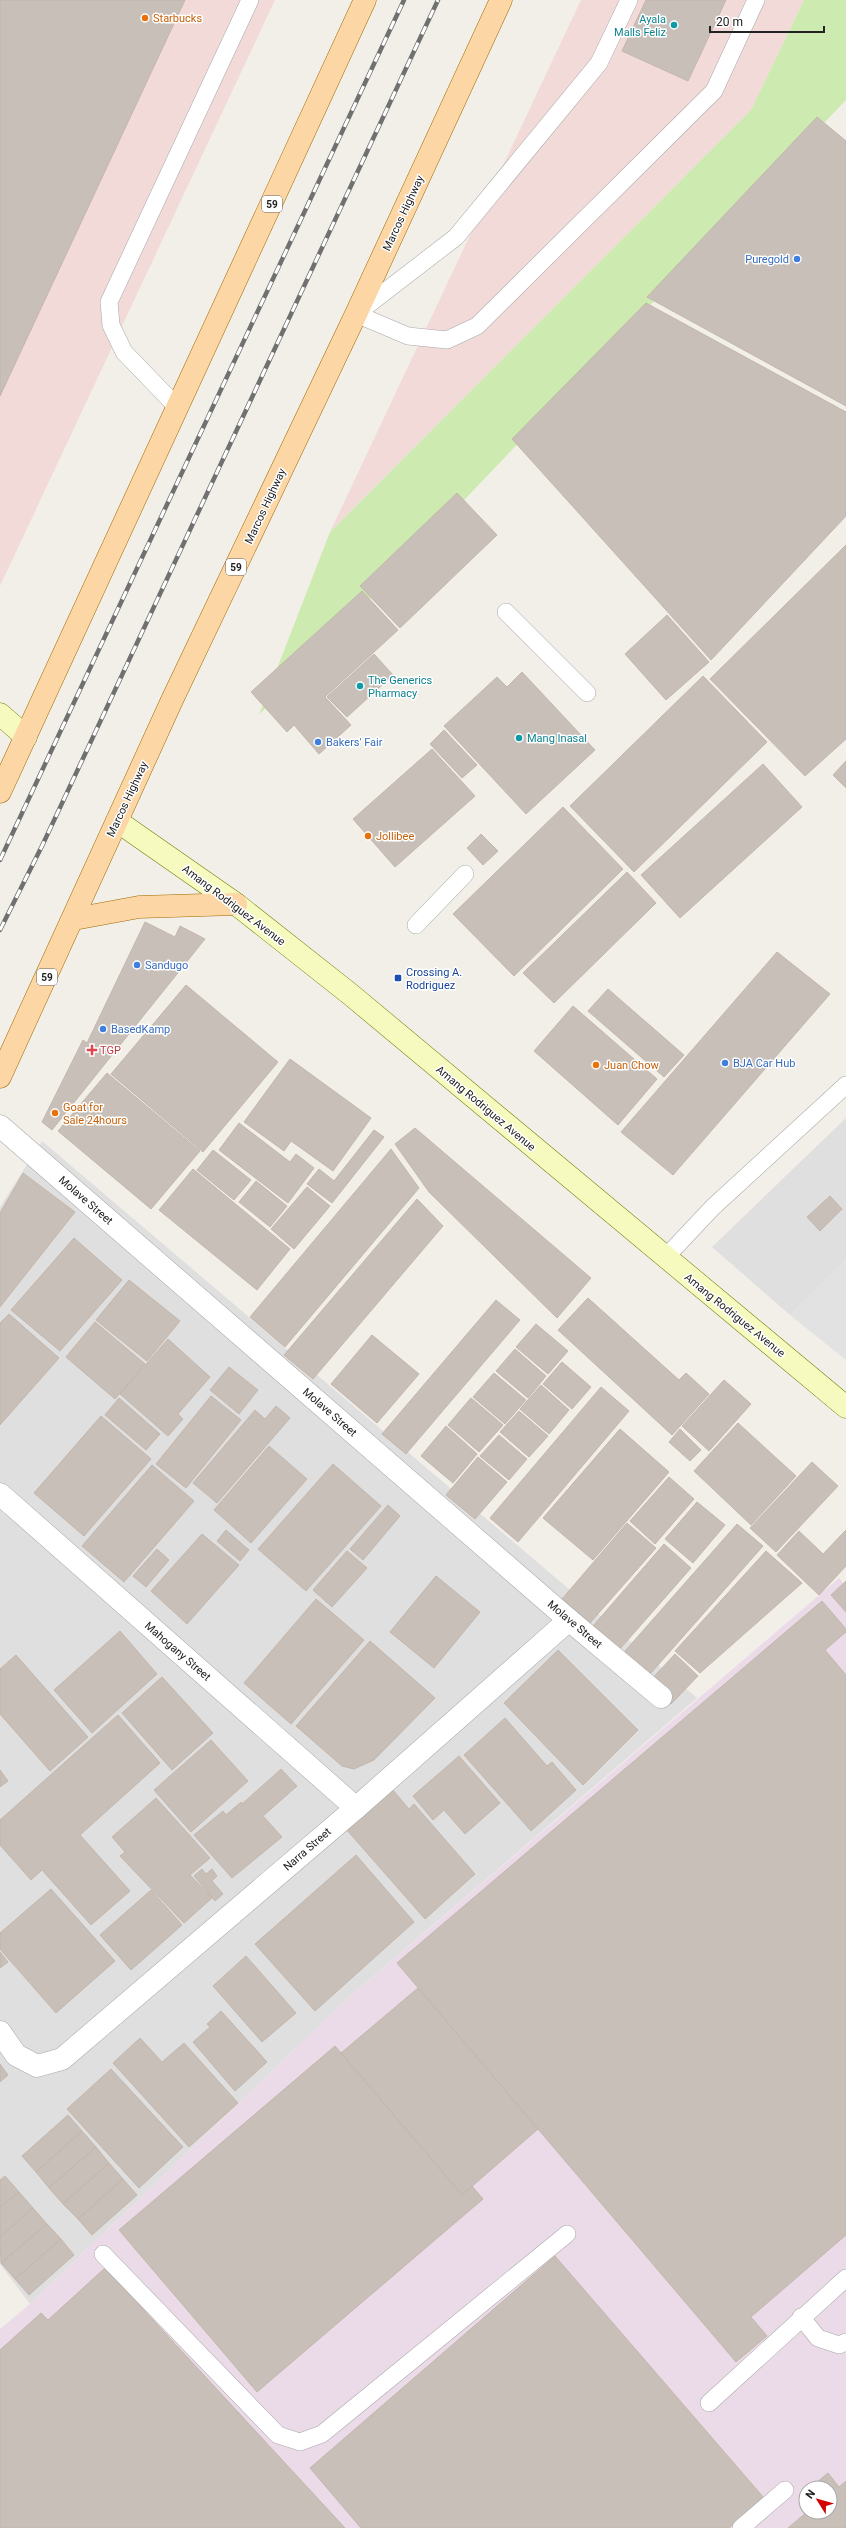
<svg xmlns="http://www.w3.org/2000/svg" width="846" height="2528" font-family="Roboto,sans-serif">
<style>
.residential{fill:#e0dfdf}
.commercial{fill:#f2dad9}
.industrial{fill:#ebdbe8;fill-rule:evenodd}
.grass{fill:#cdebb0}
.parking{fill:#e2e2e2}
.building{fill:#c7bfb8;stroke:#c4b6ab}
.lines{fill:none;stroke-linecap:round;stroke-linejoin:round}
.lane-casing{stroke:#a9a9a9;stroke-width:18}
.street-casing{stroke:#a9a9a9;stroke-width:23}
.secondary-casing{stroke:#707d05;stroke-width:23}
.primary-casing{stroke:#a06b00;stroke-width:23}
.lane{stroke:#fff;stroke-width:17}
.street{stroke:#fff;stroke-width:22}
.secondary{stroke:#f7fabf;stroke-width:22}
.primary{stroke:#fcd6a4;stroke-width:22}
.rail-casing{stroke:#707070;stroke-width:4.5}
.rail{stroke:#fff;stroke-width:3;stroke-dasharray:9;stroke-linecap:butt}
.food-dot{fill:#e8710a;stroke:#fff;stroke-width:1.5}
.culture-dot{fill:#0f9aa8;stroke:#fff;stroke-width:1.5}
.shop-dot{fill:#3f7fe0;stroke:#fff;stroke-width:1.5}
.transit-dot{fill:#1a4fb4;stroke:#fff;stroke-width:1.5}
.health-dot{fill:#e0444e;stroke:#fff;stroke-width:1.5}
.labels{text-anchor:middle;stroke-width:3;stroke-linejoin:round;paint-order:stroke}
.shield{fill:#fff;stroke:#646464;stroke-width:1}
.shield-label{font-size:10px;font-weight:bold;fill:#222}
.food-label{font-size:11px;fill:#c56008;stroke:#fff;text-anchor:start}
.culture-label{font-size:11px;fill:#0d838f;stroke:#fff;text-anchor:start}
.street-label{font-size:11px;fill:#222;stroke:#fff}
.shop-label{font-size:11px;fill:#366cbe;stroke:#fff;text-anchor:start}
.transit-label{font-size:11px;fill:#164399;stroke:#fff;text-anchor:start}
.health-label{font-size:11px;fill:#be3a42;stroke:#fff;text-anchor:start}
</style>
<rect width="100%" height="100%" fill="#f2efe9"/>
<g class="residential">
<polygon points="846,1118 846,1260 790,1315 712,1247"/>
<polygon points="42,1141 697,1698 347,1999 30,2304 0,2264 0,1207"/>
</g>
<g class="commercial">
<polygon points="0,0 275,0 0,586"/>
<polygon points="581,0 804,0 751,110 330,532"/>
</g>
<path class="industrial" d="M839 1578 846 1587V2528H0V2329L30 2304 346 2000ZM806 2488H830V2512H806Z"/>
<polygon class="grass" points="804,0 846,0 846,100 259,715 330,532 751,110"/>
<polygon class="parking" points="846,1260 846,1360 790,1315"/>
<g class="building">
<polygon points="0,0 185,0 0,396"/>
<polygon points="646,0 726,0 688,81 622,51"/>
<polygon points="817,117 846,141 846,406 647,297"/>
<polygon points="646,303 846,412 846,516 711,660 512,439"/>
<polygon points="457,493 497,535 400,628 360,586"/>
<polygon points="846,545 846,739 805,776 710,679"/>
<polygon points="362,591 398,630 325,697 351,725 319,754 294,725 287,732 251,692"/>
<polygon points="667,615 709,662 666,700 625,654"/>
<polygon points="374,654 393,675 347,717 327,697"/>
<polygon points="522,672 595,750 526,814 444,726 497,677 507,687"/>
<polygon points="703,676 767,742 634,872 570,806"/>
<polygon points="444,730 477,765 462,778 430,744"/>
<polygon points="432,749 475,796 395,867 353,819"/>
<polygon points="846,761 846,788 833,775"/>
<polygon points="763,764 802,807 680,918 641,875"/>
<polygon points="563,807 623,869 514,976 453,914"/>
<polygon points="481,834 498,851 483,865 467,848"/>
<polygon points="627,872 656,903 554,1003 523,973"/>
<polygon points="145,922 175,937 180,926 205,939 52,1130 42,1122 83,1040 87,1043"/>
<polygon points="777,952 830,994 673,1175 621,1132"/>
<polygon points="186,985 278,1062 203,1152 111,1074"/>
<polygon points="608,989 684,1055 664,1077 588,1011"/>
<polygon points="573,1006 657,1079 618,1125 534,1051"/>
<polygon points="290,1059 371,1118 333,1171 291,1141 284,1151 244,1122"/>
<polygon points="107,1073 200,1151 151,1209 58,1131"/>
<polygon points="239,1123 290,1162 296,1154 314,1168 288,1203 219,1150"/>
<polygon points="415,1128 591,1278 557,1318 429,1192 395,1144"/>
<polygon points="374,1130 384,1137 332,1203 307,1184 319,1169 334,1181"/>
<polygon points="391,1149 419,1188 285,1347 250,1317"/>
<polygon points="213,1150 251,1180 234,1200 197,1170"/>
<polygon points="193,1169 290,1249 257,1290 159,1210"/>
<polygon points="23,1173 75,1212 0,1307 0,1213"/>
<polygon points="256,1181 287,1206 270,1227 239,1202"/>
<polygon points="307,1187 330,1206 294,1249 271,1229"/>
<polygon points="830,1196 842,1209 820,1231 807,1217"/>
<polygon points="417,1199 443,1226 313,1379 284,1355"/>
<polygon points="74,1238 122,1280 60,1351 11,1310"/>
<polygon points="129,1280 180,1321 147,1361 96,1320"/>
<polygon points="588,1298 679,1380 686,1373 709,1394 672,1435 558,1330"/>
<polygon points="496,1300 520,1320 406,1454 382,1434"/>
<polygon points="9,1314 59,1358 0,1425 0,1323"/>
<polygon points="95,1322 145,1364 115,1399 66,1357"/>
<polygon points="536,1324 568,1351 548,1374 516,1347"/>
<polygon points="372,1335 419,1374 377,1423 331,1384"/>
<polygon points="168,1339 210,1377 178,1414 183,1419 168,1436 120,1394"/>
<polygon points="515,1349 546,1376 528,1398 496,1371"/>
<polygon points="562,1362 591,1387 572,1409 543,1384"/>
<polygon points="229,1367 258,1390 239,1414 210,1390"/>
<polygon points="494,1373 526,1400 505,1424 473,1397"/>
<polygon points="724,1380 751,1404 709,1451 682,1426"/>
<polygon points="541,1385 569,1410 549,1434 520,1409"/>
<polygon points="601,1387 629,1411 518,1542 490,1518"/>
<polygon points="211,1396 241,1420 186,1488 156,1464"/>
<polygon points="119,1398 160,1434 146,1450 105,1415"/>
<polygon points="471,1398 503,1425 479,1452 448,1425"/>
<polygon points="276,1406 290,1418 217,1503 193,1483 255,1410 265,1419"/>
<polygon points="519,1411 548,1436 529,1457 500,1432"/>
<polygon points="101,1416 151,1459 84,1536 34,1493"/>
<polygon points="738,1423 796,1476 751,1525 694,1471"/>
<polygon points="446,1426 477,1454 453,1483 421,1456"/>
<polygon points="620,1429 669,1472 593,1560 543,1518"/>
<polygon points="680,1429 701,1450 690,1461 669,1442"/>
<polygon points="499,1435 527,1459 509,1480 480,1456"/>
<polygon points="269,1446 307,1479 251,1543 214,1510"/>
<polygon points="478,1457 507,1482 475,1519 446,1495"/>
<polygon points="812,1462 838,1486 776,1552 750,1528"/>
<polygon points="333,1464 381,1506 306,1591 258,1549"/>
<polygon points="152,1465 194,1501 124,1582 82,1546"/>
<polygon points="669,1477 694,1499 655,1544 630,1521"/>
<polygon points="697,1502 725,1525 693,1563 665,1539"/>
<polygon points="388,1505 400,1516 363,1560 350,1549"/>
<polygon points="627,1523 656,1548 590,1623 562,1599"/>
<polygon points="737,1524 763,1546 651,1673 625,1651"/>
<polygon points="226,1530 249,1550 240,1561 217,1541"/>
<polygon points="846,1530 846,1566 819,1595 777,1555 799,1531 823,1554"/>
<polygon points="202,1534 239,1565 187,1624 151,1591"/>
<polygon points="664,1544 691,1568 619,1650 593,1626"/>
<polygon points="157,1549 169,1560 146,1587 133,1576"/>
<polygon points="347,1551 367,1568 332,1607 313,1590"/>
<polygon points="766,1551 802,1583 700,1673 675,1651"/>
<polygon points="436,1576 480,1612 434,1668 390,1632"/>
<polygon points="846,1581 846,1612 831,1595"/>
<polygon points="316,1599 364,1640 291,1724 244,1683"/>
<polygon points="822,1601 846,1629 846,1632 825,1650 846,1675 846,2235 751,2317 767,2336 736,2362 397,1963"/>
<polygon points="120,1631 157,1674 92,1733 54,1690"/>
<polygon points="370,1641 435,1698 374,1760 354,1769 342,1766 296,1726"/>
<polygon points="558,1650 638,1730 583,1785 504,1703"/>
<polygon points="675,1654 698,1676 671,1704 648,1683"/>
<polygon points="16,1655 88,1737 50,1771 0,1714 0,1669"/>
<polygon points="162,1677 213,1733 172,1770 122,1713"/>
<polygon points="118,1715 160,1763 80,1835 130,1891 91,1925 42,1870 31,1880 0,1845 0,1820"/>
<polygon points="505,1718 547,1766 552,1762 576,1790 531,1831 464,1755"/>
<polygon points="211,1740 248,1781 191,1832 154,1790"/>
<polygon points="459,1756 500,1803 465,1834 444,1810 433,1820 413,1796"/>
<polygon points="281,1769 297,1786 263,1816 282,1837 232,1878 194,1835 223,1811 226,1815 241,1802 242,1804"/>
<polygon points="0,1770 8,1781 0,1787"/>
<polygon points="392,1789 409,1809 414,1804 475,1874 425,1919 346,1829"/>
<polygon points="156,1798 210,1858 190,1875 212,1898 184,1923 120,1856 125,1852 112,1837"/>
<polygon points="356,1855 414,1922 315,2011 255,1944"/>
<polygon points="202,1869 206,1874 212,1869 217,1876 212,1881 223,1894 215,1901 194,1876"/>
<polygon points="51,1889 115,1961 56,2013 0,1949 0,1933"/>
<polygon points="151,1890 182,1925 131,1970 100,1935"/>
<polygon points="0,1952 8,1962 0,1968"/>
<polygon points="246,1956 296,2013 262,2042 213,1986"/>
<polygon points="418,1988 538,2129 462,2195 341,2053"/>
<polygon points="221,2011 267,2062 235,2091 193,2042 210,2027 207,2024"/>
<polygon points="140,2038 162,2062 184,2043 238,2103 189,2147 113,2063"/>
<polygon points="335,2046 462,2195 472,2186 483,2199 257,2392 119,2230"/>
<polygon points="0,2064 8,2075 0,2082"/>
<polygon points="111,2069 183,2147 139,2188 67,2109"/>
<polygon points="68,2115 82,2131 36,2172 22,2156"/>
<polygon points="82,2131 96,2147 49,2188 36,2172"/>
<polygon points="96,2147 109,2163 63,2204 49,2188"/>
<polygon points="109,2163 123,2179 78,2219 63,2204"/>
<polygon points="5,2176 19,2192 0,2208 0,2180"/>
<polygon points="123,2179 137,2195 92,2235 78,2219"/>
<polygon points="19,2192 33,2208 0,2237 0,2208"/>
<polygon points="33,2208 47,2224 1,2263 0,2237"/>
<polygon points="47,2224 61,2239 15,2279 1,2263"/>
<polygon points="61,2239 74,2255 29,2295 15,2279"/>
<polygon points="555,2256 764,2498 729,2528 361,2528 310,2468"/>
<polygon points="105,2268 345,2528 0,2528 0,2350 41,2313 48,2320"/>
<polygon points="828,2473 839,2487 846,2481 846,2528 788,2528 807,2512 830,2512 830,2488 810,2488"/>
<polygon points="806,2491 806,2506 799,2498"/>
</g>
<g class="lines">
<defs>
<g id="lane">
<polyline points="629,0 599,63 456,237 356,314 408,336 447,340 477,326 714,91 756,0"/>
<polyline points="178,408 124,352 111,325 109,302 250,0"/>
<polyline points="506,612 587,693"/>
<polyline points="416,925 465,874"/>
<polyline points="665,1258 713,1207 846,1085"/>
<polyline points="103,2254 278,2435 300,2442 322,2434 567,2234"/>
<polyline points="801,2317 818,2338 839,2345 846,2342"/>
<polyline points="709,2403 846,2278"/>
<polyline points="741,2528 785,2490"/>
</g>
<g id="street">
<polyline points="0,1126 569,1620 661,1697"/>
<polyline points="0,1494 356,1808"/>
<polyline points="0,2032 16,2055 37,2066 62,2059 356,1808 569,1620"/>
</g>
<g id="secondary">
<polyline points="0,714 26,737"/>
<polyline points="117,821 236,904 350,994 846,1407"/>
</g>
<g id="primary">
<polyline points="0,792 365,0"/>
<polyline points="74,919 139,907 236,904"/>
<polyline points="0,1077 173,698 356,314 501,0"/>
</g>
</defs>
<use href="#lane" class="lane-casing"/>
<use href="#street" class="street-casing"/>
<use href="#secondary" class="secondary-casing"/>
<use href="#primary" class="primary-casing"/>
<use href="#lane" class="lane"/>
<use href="#street" class="street"/>
<use href="#secondary" class="secondary"/>
<use href="#primary" class="primary"/>
<defs>
<g id="rail">
<polyline points="0,860 404,0"/>
<polyline points="0,930 42,846 438,0"/>
</g>
</defs>
<use href="#rail" class="rail-casing"/>
<use href="#rail" class="rail"/>
</g>
<g class="food-dot">
<circle cx="145" cy="18" r="4"/>
<circle cx="368" cy="836" r="4"/>
<circle cx="596" cy="1065" r="4"/>
<circle cx="55" cy="1113" r="4"/>
</g>
<g class="culture-dot">
<circle cx="674" cy="25" r="4"/>
<circle cx="360" cy="686" r="4"/>
<circle cx="519" cy="738" r="4"/>
</g>
<g class="shop-dot">
<circle cx="797" cy="259" r="4"/>
<circle cx="318" cy="742" r="4"/>
<circle cx="137" cy="965" r="4"/>
<circle cx="103" cy="1029" r="4"/>
<circle cx="725" cy="1063" r="4"/>
</g>
<rect class="transit-dot" x="394" y="974" width="8" height="8" rx="2"/>
<path class="health-dot" d="M90 1044h4v4h4v4h-4v4h-4v-4h-4v-4h4z"/>
<g class="labels">
<g class="shield">
<rect x="262" y="196" width="20" height="16" rx="3"/>
<rect x="226" y="559" width="20" height="16" rx="3"/>
<rect x="37" y="969" width="20" height="16" rx="3"/>
</g>
<g class="shield-label">
<text x="272" y="208">59</text>
<text x="236" y="571">59</text>
<text x="47" y="981">59</text>
</g>
<g class="food-label">
<text x="153" y="22">Starbucks</text>
<text x="376" y="840">Jollibee</text>
<text x="604" y="1069">Juan Chow</text>
<text x="63" y="1111">Goat for<tspan x="63" dy="13">Sale 24hours</tspan></text>
</g>
<g class="culture-label">
<text x="666" y="23" text-anchor="end">Ayala<tspan x="666" dy="13">Malls Feliz</tspan></text>
<text x="368" y="684">The Generics<tspan x="368" dy="13">Pharmacy</tspan></text>
<text x="527" y="742">Mang Inasal</text>
</g>
<g class="street-label">
<text transform="translate(403 213) rotate(-65)" y="4">Marcos Highway</text>
<text transform="translate(265 506) rotate(-65)" y="4">Marcos Highway</text>
<text transform="translate(127 799) rotate(-65)" y="4">Marcos Highway</text>
<text transform="translate(234 905) rotate(37)" y="4">Amang Rodriguez Avenue</text>
<text transform="translate(486 1108) rotate(40)" y="4">Amang Rodriguez Avenue</text>
<text transform="translate(86 1200) rotate(41)" y="4">Molave Street</text>
<text transform="translate(735 1315) rotate(39)" y="4">Amang Rodriguez Avenue</text>
<text transform="translate(330 1412) rotate(41)" y="4">Molave Street</text>
<text transform="translate(575 1624) rotate(40)" y="4">Molave Street</text>
<text transform="translate(178 1651) rotate(41)" y="4">Mahogany Street</text>
<text transform="translate(307 1849) rotate(-41)" y="4">Narra Street</text>
</g>
<g class="shop-label">
<text x="789" y="263" text-anchor="end">Puregold</text>
<text x="326" y="746">Bakers' Fair</text>
<text x="145" y="969">Sandugo</text>
<text x="111" y="1033">BasedKamp</text>
<text x="733" y="1067">BJA Car Hub</text>
</g>
<g class="transit-label">
<text x="406" y="976">Crossing A.<tspan x="406" dy="13">Rodriguez</tspan></text>
</g>
<g class="health-label">
<text x="100" y="1054">TGP</text>
</g>
</g>
<g transform="translate(818 2500) rotate(307)"><circle r="19" fill="#ffffff" stroke="#a7a7a7"/>
<path d="M0-3L7 15L0 10L-7 15Z" fill="#d40000"/>
<text y="-6" font-size="11" font-weight="bold" text-anchor="middle" fill="#222222">N</text>
</g>
<path d="M710 26v6h114v-6" fill="none" stroke="#222222" stroke-width="2"/>
<text x="716" y="26" font-size="12" fill="#222222" stroke="#ffffff" stroke-width="3" paint-order="stroke">20 m</text>
</svg>
